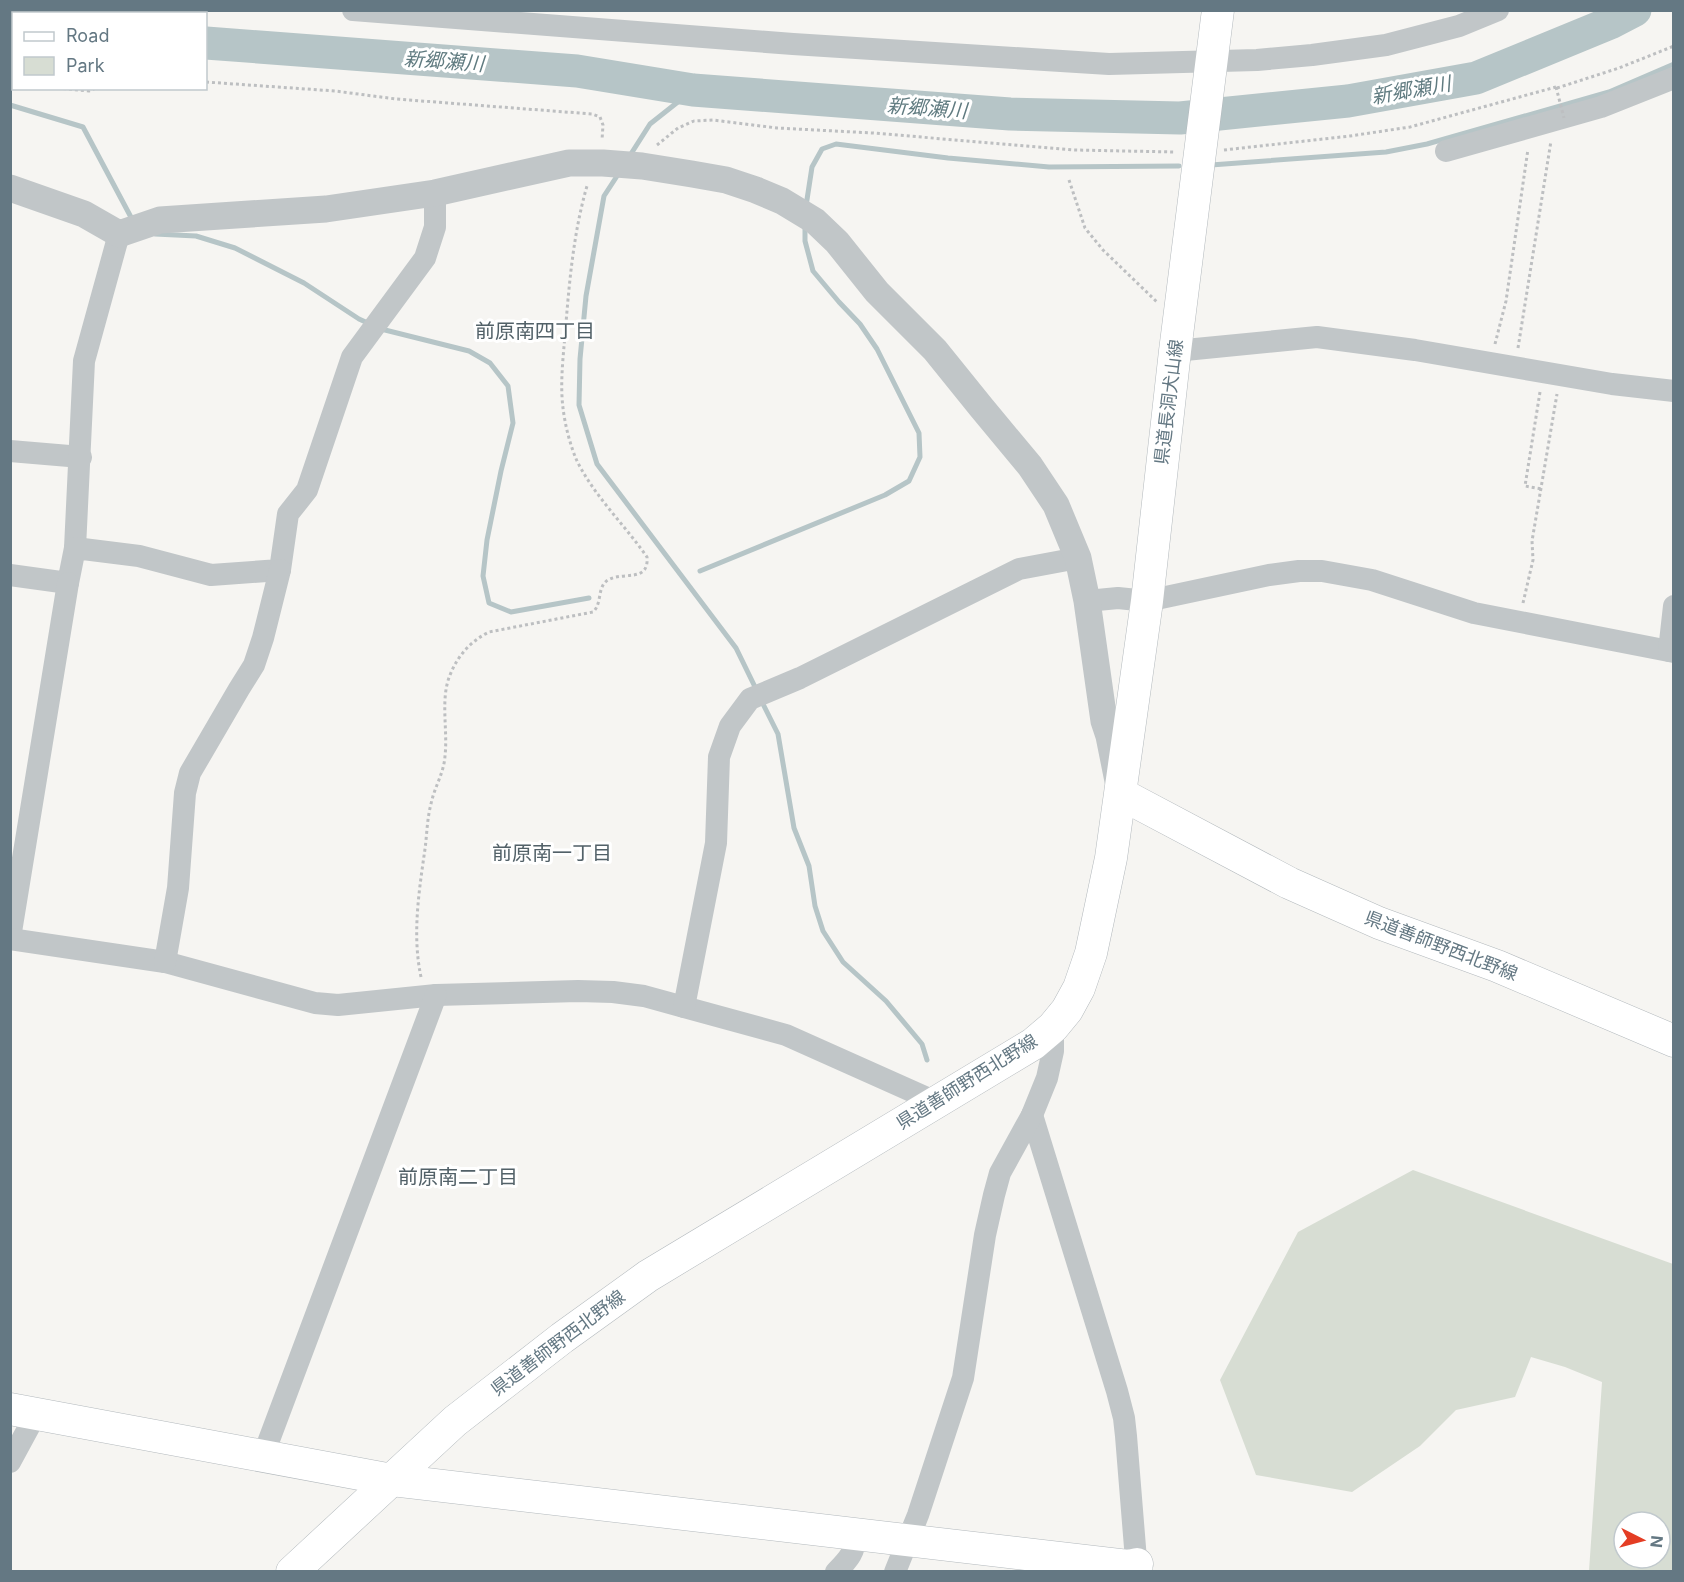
<svg xmlns="http://www.w3.org/2000/svg" width="1684" height="1582" font-family="Inter,'Noto Sans JP',sans-serif">
<style>
.green{fill:#d7ddd3;fill-rule:evenodd}
.lines{fill:none;stroke-linecap:round;stroke-linejoin:round}
.stream{stroke:#b6c5c7;stroke-width:5}
.river{stroke:#b6c5c7;stroke-width:33}
.secondary-casing{stroke:#b3b9bd;stroke-width:33}
.path{stroke:#bdbfc1;stroke-width:3;stroke-dasharray:3 3;stroke-linecap:butt}
.minor{stroke:#c1c6c8;stroke-width:22}
.tertiary{stroke:#c1c6c8;stroke-width:27}
.secondary{stroke:#fff;stroke-width:32}
.path-bridge{stroke:#bdbfc1;stroke-width:3;stroke-dasharray:3 3;stroke-linecap:butt}
.labels{text-anchor:middle;stroke-width:6;stroke-linejoin:round;paint-order:stroke}
.street-label{font-size:18px;fill:#647883;stroke:#fff}
.water-label{font-size:20px;font-style:italic;fill:#607b80;stroke:#fff}
.neighbourhood-label{font-size:20px;fill:#526168;stroke:#fff}
</style>
<rect width="100%" height="100%" fill="#f6f5f2"/>
<path class="green" d="M1413 1170 1673 1264V1571H1589L1602 1382 1565 1367 1531 1357 1515 1397 1456 1410 1420 1446 1352 1492 1256 1475 1220 1380 1298 1232ZM1624 1522H1660V1558H1624Z"/>
<g class="lines">
<g class="stream">
<polyline points="10,105 83,127 133,221"/>
<polyline points="629,157 650,124 693,90"/>
<polyline points="1211,165 1386,152 1427,144 1609,92 1674,64"/>
<polyline points="619,173 604,196 586,296 580,359 579,405 597,464 736,648 757,691"/>
<polyline points="806,206 812,167 822,149 836,144 948,158 1049,167 1179,166"/>
<polyline points="155,234 196,236 235,248 304,283 359,319 370,324"/>
<polyline points="381,329 469,351 490,363 508,386 513,423 501,471 487,540 483,576 489,603 511,612 589,598"/>
<polyline points="700,571 885,495 909,481 920,457 919,433 877,349 860,324 839,302 813,271 805,241 805,225"/>
<polyline points="761,700 778,734 794,828 809,866 815,906 823,931 843,962 886,1001 922,1044 927,1060"/>
</g>
<g class="river">
<polyline points="10,29 14,29"/>
<polyline points="206,43 577,71 693,90 1010,114 1180,118 1348,101 1476,78 1610,23 1635,10"/>
</g>
<defs>
<g id="secondary">
<polyline points="1121,794 1289,883 1379,923 1497,966 1674,1041"/>
<polyline points="10,1409 392,1480 1128,1566 1137,1564"/>
<polyline points="292,1572 455,1421 562,1338 648,1276 1033,1044 1053,1027 1067,1010 1079,988 1091,953 1111,858 1147,601 1175,351 1218,10"/>
</g>
</defs>
<use href="#secondary" class="secondary-casing"/>
<g class="path">
<polyline points="22,14 22,10"/>
<polyline points="206,82 335,91 396,99 592,114 600,117 603,125 602,140"/>
<polyline points="10,85 14,85"/>
<polyline points="57,88 89,91 96,88"/>
<polyline points="1557,88 1619,68 1674,46"/>
<polyline points="657,145 678,128 694,121 713,120 777,128 873,133 1074,150 1175,152"/>
<polyline points="1224,150 1350,136 1410,127 1556,87"/>
<polyline points="1069,180 1085,228 1103,250 1157,302"/>
<polyline points="1495,344 1506,301 1528,149"/>
<polyline points="1518,348 1551,141"/>
<polyline points="1540,392 1525,486 1542,489"/>
<polyline points="1523,603 1533,560 1532,541 1557,394"/>
<path d="M421 977C412 935 419 891 425 849 427 834 427 819 431 804 434 788 444 773 445 756 448 730 440 699 450 675 458 655 471 641 489 632L593 612C603 603 596 585 610 579 625 572 649 582 647 557 624 524 595 497 577 461 570 445 565 425 563 408 560 384 563 359 565 335 569 286 573 234 587 186"/>
</g>
<g class="minor">
<polyline points="353,10 793,44 1109,64 1257,60 1312,55 1386,45 1459,26 1498,10"/>
<polyline points="1446,151 1601,107 1674,78"/>
<polyline points="1175,351 1317,337 1415,350 1612,384 1674,391"/>
<polyline points="10,451 81,457"/>
<polyline points="75,548 84,361 119,234"/>
<polyline points="10,575 68,583 75,548 139,556 211,575 280,570 288,514 307,490 352,357 425,258 435,227 435,193"/>
<polyline points="1087,601 1118,598 1147,601 1269,575 1299,571 1322,571 1372,580 1474,613 1674,652"/>
<polyline points="1669,651 1674,606"/>
<polyline points="10,938 68,583"/>
<polyline points="10,939 165,962 315,1003 338,1005 436,995 578,991 613,992 644,996 786,1035 936,1102"/>
<polyline points="165,962 178,888 185,793 190,773 239,689 254,665 263,638 280,570"/>
<polyline points="684,1007 716,843 719,757 730,726 750,699 800,678 1019,569 1078,558"/>
<polyline points="1032,1115 1117,1391 1124,1418 1126,1436 1137,1572"/>
<polyline points="263,1456 436,995"/>
<polyline points="10,1462 36,1414"/>
<path d="M836 1572C850 1558 854 1553 857 1533"/>
<polyline points="895,1572 918,1515 963,1378 985,1235 994,1195 1000,1173 1032,1115 1047,1078 1053,1051 1053,1027"/>
</g>
<polyline class="tertiary" points="10,188 84,214 119,234 160,220 326,209 435,193 569,163 603,163 642,166 692,174 726,180 756,190 782,201 815,221 837,242 877,292 935,350 981,407 1030,466 1056,505 1078,558 1087,601 1104,721 1109,736 1118,781"/>
<use href="#secondary" class="secondary"/>
<polyline class="path-bridge" points="1556,87 1564,118"/>
</g>
<g class="labels">
<g class="street-label">
<text transform="translate(1169 402) rotate(-83)" y="6">県道長洞犬山線</text>
<text transform="translate(1441 946) rotate(21)" y="6">県道善師野西北野線</text>
<text transform="translate(967 1082) rotate(-32)" y="6">県道善師野西北野線</text>
<text transform="translate(558 1343) rotate(-37)" y="6">県道善師野西北野線</text>
</g>
<g class="water-label">
<text transform="translate(444 61) rotate(4)" y="7">新郷瀬川</text>
<text transform="translate(1411 90) rotate(-10)" y="7">新郷瀬川</text>
<text transform="translate(927 108) rotate(4)" y="7">新郷瀬川</text>
</g>
<g class="neighbourhood-label">
<text x="535" y="338">前原南四丁目</text>
<text x="552" y="860">前原南一丁目</text>
<text x="458" y="1184">前原南二丁目</text>
</g>
</g>
<rect width="1684" height="1582" fill="none" stroke="#647883" stroke-width="24"/>
<rect x="12" y="12" width="195" height="78" fill="#ffffff" stroke="#c1c9cd" stroke-width="1.5"/>
<rect x="24" y="32" width="30" height="9" fill="#ffffff" stroke="#c1c9cd" stroke-width="1.5"/>
<text x="66" y="42" font-size="18" fill="#647883">Road</text>
<rect x="24" y="57" width="30" height="18" fill="#d7ddd3" stroke="#c1c9cd" stroke-width="1.5"/>
<text x="66" y="72" font-size="18" fill="#647883">Park</text>
<g transform="translate(1642 1540) rotate(96)"><circle r="28" fill="#ffffff" stroke="#c1c9cd" stroke-width="1.5"/>
<path d="M0-4.5L10 22L0 15L-10 22Z" fill="#e43d24"/>
<text y="-9" font-size="16" font-weight="bold" text-anchor="middle" fill="#647883">N</text>
</g>
</svg>
